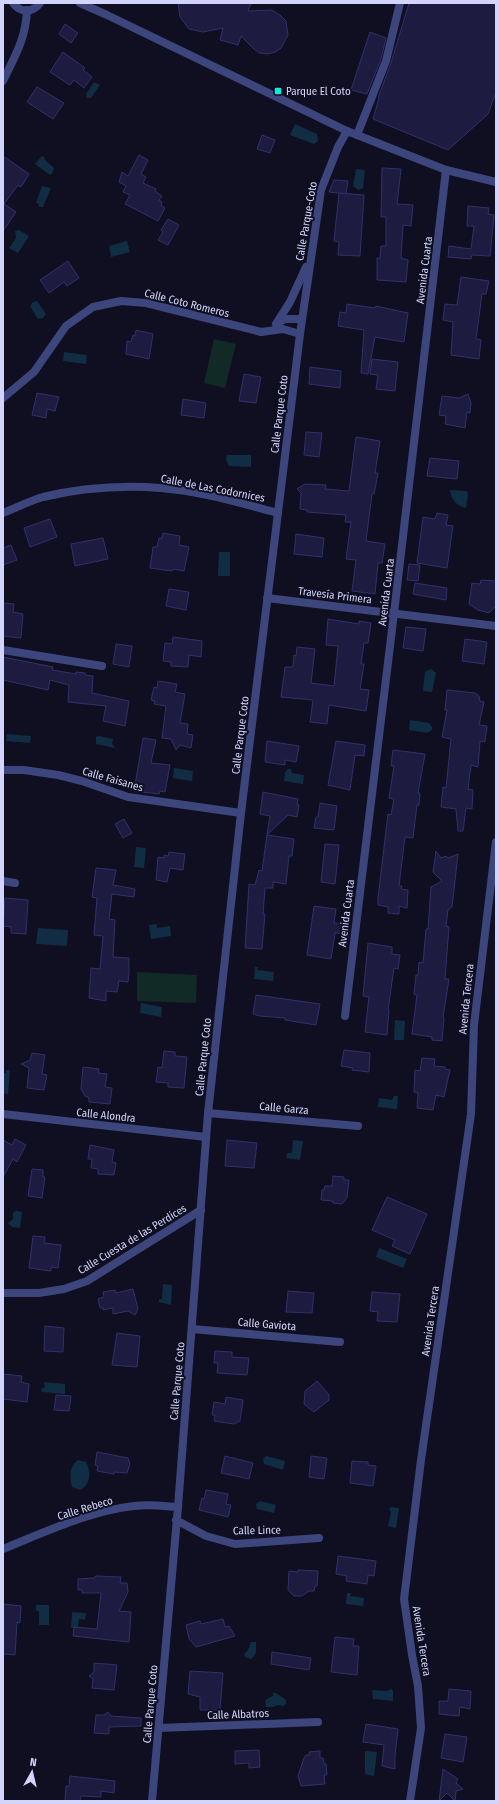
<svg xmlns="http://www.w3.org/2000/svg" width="499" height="1804" font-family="'Fira Sans Condensed',sans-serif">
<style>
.green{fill:#122a25}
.water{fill:#112d43}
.building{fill:#1d1c40;stroke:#31306b}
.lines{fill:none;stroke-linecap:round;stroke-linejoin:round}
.street{stroke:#3d467c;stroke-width:8}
.poi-dot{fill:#10e9d9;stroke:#0f0f21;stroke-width:1.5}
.labels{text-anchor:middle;stroke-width:4;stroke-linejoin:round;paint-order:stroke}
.poi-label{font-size:11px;fill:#d2d4fc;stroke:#0f0f21;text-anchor:start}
.street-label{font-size:11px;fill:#d2d4fc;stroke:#0f0f21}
</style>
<rect width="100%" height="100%" fill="#0f0f21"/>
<g class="green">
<polygon points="214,339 236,344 225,388 204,383"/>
<polygon points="137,972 197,975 196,1003 137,1001"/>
</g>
<g class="water">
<polygon points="94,82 100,85 91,98 87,98 86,94"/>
<polygon points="295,124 317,134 318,141 314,144 290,135"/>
<polygon points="42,156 44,157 45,160 54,168 52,174 50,175 35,164"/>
<polygon points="356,169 365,170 363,188 358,190 353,186"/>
<polygon points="42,186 51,188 43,207 39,207 39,204 36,203"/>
<polygon points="19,230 29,236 18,253 9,248 16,238 15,231"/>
<polygon points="127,241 130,252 111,257 109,246"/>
<polygon points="37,301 46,314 43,318 38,319 30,306 33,302"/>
<polygon points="64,352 87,355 86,364 63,361"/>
<polygon points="227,455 251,455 251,467 229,466 226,460"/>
<path d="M450 490 467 491 468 495 466 508C456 506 451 499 450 490Z"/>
<polygon points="219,552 230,552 230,576 218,576"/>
<polygon points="431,669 436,673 432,692 423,691 425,672"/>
<polygon points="410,720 429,723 432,727 432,730 427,733 409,730"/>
<polygon points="7,734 31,736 30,743 6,741"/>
<polygon points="99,736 113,739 112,743 115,748 96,744 96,737"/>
<polygon points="174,768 193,771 192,781 173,778"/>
<polygon points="288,769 291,769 292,773 304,775 303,784 284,781 285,772"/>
<polygon points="136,847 146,848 144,868 134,867"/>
<polygon points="157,924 157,928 170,926 171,936 151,939 149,925"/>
<polygon points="38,928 68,930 67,946 36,944"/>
<polygon points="255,967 258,967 257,970 274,972 273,981 254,979"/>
<polygon points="141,1003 162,1007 161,1017 140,1013"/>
<polygon points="395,1020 405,1021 404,1040 394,1040"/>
<polygon points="6,1070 10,1070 8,1094 3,1093 3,1073 6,1073"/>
<polygon points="394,1096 398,1096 397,1109 378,1107 379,1098 392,1100"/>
<polygon points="293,1140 303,1141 300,1160 286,1158 287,1153 292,1153"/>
<polygon points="16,1211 22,1212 20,1228 12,1227 8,1223 13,1219 13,1213"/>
<polygon points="379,1248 407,1259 403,1268 376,1257"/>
<polygon points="163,1284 172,1285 171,1305 159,1302 159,1299 162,1299"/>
<polygon points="44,1382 65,1384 65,1394 42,1392 41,1389 45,1387"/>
<polygon points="266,1456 285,1461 283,1470 264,1464 263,1459"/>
<path d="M78 1460 86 1462C91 1471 91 1485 80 1490L72 1487C69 1478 69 1466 78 1460Z"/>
<polygon points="260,1501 276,1505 274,1513 257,1509 256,1504"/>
<polygon points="390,1507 399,1508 396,1528 388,1526 391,1512 389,1510"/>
<polygon points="347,1593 351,1593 350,1596 364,1598 363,1606 346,1604"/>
<polygon points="36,1605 49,1605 49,1625 39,1625 39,1611 36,1611"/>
<polygon points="72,1612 86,1613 85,1620 79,1619 78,1628 71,1628"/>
<path d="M251 1642H256C256 1648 258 1654 251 1659L245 1657 244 1654 248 1650Z"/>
<polygon points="391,1689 393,1691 393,1701 373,1699 372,1690 387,1691"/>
<polygon points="273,1693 276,1693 286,1700 286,1704 283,1706 278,1705 273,1707 266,1707 265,1700 273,1696"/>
<polygon points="365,1751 377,1752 374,1776 365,1774"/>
</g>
<g class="building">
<polygon points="178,3 251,3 248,11 272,10 281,16 286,21 288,35 281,48 275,52 268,54 260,53 254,49 241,36 238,45 220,40 223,28 203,32 189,29 180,17"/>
<polygon points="409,3 496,3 496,92 488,114 448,150 373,119 379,98 378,98 391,63"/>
<polygon points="65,24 78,33 71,43 59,34"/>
<polygon points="370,32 386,38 381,59 367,94 351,90"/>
<polygon points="63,52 85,68 83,70 92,77 84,88 74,80 70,85 50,72"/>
<polygon points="37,87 64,103 53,119 27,102"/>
<polygon points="262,135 275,140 270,153 257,149"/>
<polygon points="139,155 148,160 141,174 146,177 143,183 156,189 155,191 162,196 159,200 162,202 161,205 165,208 158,221 125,204 130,195 123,192 126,186 119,182 122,172 128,176"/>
<polygon points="3,156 29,174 21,187 18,185 4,204 16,212 3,231"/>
<polygon points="382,168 401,169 397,204 413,205 411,226 403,225 401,258 408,260 406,282 377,280 377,258 380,258 381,246 386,246 386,217 381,217"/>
<polygon points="334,180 348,181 346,194 329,192"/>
<polygon points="339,193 364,195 360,256 338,255 339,242 334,241"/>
<polygon points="468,206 489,208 488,214 494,215 490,256 472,255 471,259 448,257 449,246 471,249 474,226 467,226"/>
<polygon points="168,219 179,225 168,245 158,240 163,232 161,230"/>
<polygon points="68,261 79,278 67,286 64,282 49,293 40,280"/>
<polygon points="461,277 489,281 486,294 482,294 476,339 481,340 479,359 451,355 453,322 443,320 445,304 457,305"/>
<polygon points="347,304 375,308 376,306 408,313 404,342 375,337 368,374 361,373 364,330 338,326 340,312 346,313"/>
<polygon points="136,330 153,334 149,359 126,354 127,341 131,342 133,335 135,336"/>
<polygon points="372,359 398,362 395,391 376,389 378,375 370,374"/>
<polygon points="310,367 341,371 340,388 309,384"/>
<polygon points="244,374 261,377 256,403 239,401"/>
<polygon points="37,393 59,397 55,411 47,409 46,418 32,415"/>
<polygon points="468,394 471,403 470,413 467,412 465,428 445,424 446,416 439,415 442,396 459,398"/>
<polygon points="183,399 206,403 204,418 181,415"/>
<polygon points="306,432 322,433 319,457 304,455"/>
<polygon points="356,437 380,441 375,473 378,473 374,494 372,494 366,541 385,544 382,563 378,563 375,594 352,591 356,560 346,559 351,522 345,522 346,515 307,512 307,510 300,509 301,493 297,489 305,484 326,485 325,489 349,491"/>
<polygon points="430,458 459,461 457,479 427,476"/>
<polygon points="437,513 448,515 446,525 453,526 447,568 417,563 423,517 435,519"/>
<polygon points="50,519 57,537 30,547 24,528"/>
<polygon points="163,533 180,536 179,545 189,547 184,571 173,569 172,571 150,568 153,547 157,547 159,538 162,538"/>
<polygon points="296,534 324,538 322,557 294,554"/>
<polygon points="103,538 108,559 75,566 71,544"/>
<polygon points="11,545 17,560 3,565 3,548"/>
<polygon points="409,564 420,565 418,581 407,580"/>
<polygon points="481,580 496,581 496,606 489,613 478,610 469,604 472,583 480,584"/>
<polygon points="415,583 447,588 446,600 413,594"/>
<polygon points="169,589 189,592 186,610 166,606"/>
<polygon points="3,603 14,604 13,612 23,614 21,638 3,636"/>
<polygon points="328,619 359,624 359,621 371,623 368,643 364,643 361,664 364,664 360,689 369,690 366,711 329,705 327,724 310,722 313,700 281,697 285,667 293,667 294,655 296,656 297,647 315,649 311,683 334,686 338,646 326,645"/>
<polygon points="406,627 426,629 423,651 403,648"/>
<polygon points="173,637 202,641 201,657 189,655 188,667 171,666 171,662 163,661 165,643 172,644"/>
<polygon points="465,639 487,642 484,664 462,661"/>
<polygon points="116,644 132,646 129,667 113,664"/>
<polygon points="3,657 53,667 52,670 76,674 76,672 85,673 85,675 93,676 92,693 129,701 125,726 103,721 106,706 68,702 69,685 50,680 48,690 3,680"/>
<polygon points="158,681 177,684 175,692 185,694 180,723 188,724 187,734 193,735 191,748 180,745 176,750 171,739 162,738 166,706 154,704 155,701 151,700 154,687 157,688"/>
<polygon points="447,690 475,693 479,696 480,701 484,702 479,725 487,726 485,742 480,741 478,767 471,765 468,789 473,790 472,809 466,808 463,831 458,831 456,809 441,807 443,787 446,788 451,739 442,737 447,710 445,710"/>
<polygon points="143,738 156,740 151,763 170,765 165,792 160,791 159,794 134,791"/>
<polygon points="267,741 299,746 296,762 285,760 285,765 265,762"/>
<polygon points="336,741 365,745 364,756 355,755 350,790 328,785"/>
<polygon points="393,750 425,754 418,793 420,793 419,805 417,805 413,838 405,837 399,886 402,886 401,889 408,890 407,908 399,906 399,914 388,913 388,907 378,905 378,898 388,814 391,815 394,799 389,798 394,766 391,766"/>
<polygon points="263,792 298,799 297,805 299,805 297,817 288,815 267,835 270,816 260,814"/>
<polygon points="320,803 337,806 334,830 314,828 316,817 318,817"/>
<polygon points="124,819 132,833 123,838 115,824"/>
<polygon points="267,835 294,839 292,856 289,856 286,884 273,882 273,888 265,888 263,914 265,914 262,949 245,948 249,884 255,885 259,870 262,871"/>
<polygon points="325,844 339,845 335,884 321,882"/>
<polygon points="436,851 441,858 446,856 448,858 458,854 452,907 448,910 446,926 449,927 445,979 449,979 443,1017 444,1018 442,1041 432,1040 432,1037 412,1034 417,995 414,994 416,975 418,975 419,962 423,963 426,929 428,929 431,887 442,881 433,872"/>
<polygon points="169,852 185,854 183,870 170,868 167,882 156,880 158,857 164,858 164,855 168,856"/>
<polygon points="96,868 116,870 113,885 135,889 134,897 112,894 109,919 115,920 113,957 129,958 129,972 128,982 119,981 117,992 106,991 106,1001 89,998 91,968 100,969 103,936 94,935 97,898 92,897"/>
<polygon points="5,898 28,900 26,934 11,933 11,927 3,926"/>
<polygon points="314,906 336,909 334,923 348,924 346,934 335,933 331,959 307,955"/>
<polygon points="368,943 392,947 392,954 400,955 398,969 394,968 388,1010 389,1010 387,1035 365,1032 369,997 363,996"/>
<polygon points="256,995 320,1004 316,1025 285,1020 285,1018 260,1016 253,1014"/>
<polygon points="344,1050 370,1053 369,1072 352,1070 353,1068 341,1066"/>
<polygon points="164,1051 175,1052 175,1056 187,1057 184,1088 168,1087 168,1083 156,1082 158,1067 162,1068"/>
<polygon points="32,1053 45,1055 42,1074 47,1075 44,1090 27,1088 29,1068 21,1064 30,1060"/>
<polygon points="422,1058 435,1059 434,1066 445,1067 445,1069 450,1070 444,1097 436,1095 433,1110 417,1108 418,1093 414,1092 415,1070 420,1071"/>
<polygon points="83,1067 99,1069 98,1073 107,1074 105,1087 112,1088 110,1104 89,1102 89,1098 85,1096 81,1089"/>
<polygon points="15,1139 26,1145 17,1162 13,1159 3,1177 3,1140 12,1145"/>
<polygon points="227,1140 257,1143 254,1168 225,1166"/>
<polygon points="90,1145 114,1150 112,1162 116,1163 114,1175 98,1174 98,1169 91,1168 92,1159 88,1159"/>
<polygon points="32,1169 43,1170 43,1177 45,1177 42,1198 28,1196"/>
<polygon points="333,1176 344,1177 344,1180 349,1180 347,1198 342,1204 333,1203 333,1201 321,1200 322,1190 324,1190 325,1186 332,1186"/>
<polygon points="387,1197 427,1214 410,1254 392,1246 395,1240 372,1230"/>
<polygon points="33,1236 45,1237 44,1243 61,1245 58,1268 51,1267 51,1271 29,1268"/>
<polygon points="133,1289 138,1309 135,1315 128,1311 113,1314 113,1308 103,1310 103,1308 100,1308 98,1299 104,1297 103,1292 115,1290 116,1293"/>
<polygon points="288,1291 314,1293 312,1313 286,1312"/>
<polygon points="372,1292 400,1294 397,1322 377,1321 378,1312 370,1311"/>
<polygon points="45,1326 64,1328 63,1352 44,1351"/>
<polygon points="117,1333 140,1336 137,1367 112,1365"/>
<polygon points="215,1351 232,1352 232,1357 249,1358 247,1375 217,1373 218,1363 214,1363"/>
<polygon points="3,1374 22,1376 21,1382 29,1384 27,1402 3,1399"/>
<polygon points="317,1381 329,1395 329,1400 314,1412 304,1404 305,1391"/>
<polygon points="56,1395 71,1396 69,1411 54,1410"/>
<polygon points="226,1397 243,1400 240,1421 234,1424 214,1421 215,1415 212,1415 214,1402 225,1404"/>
<polygon points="97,1452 128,1458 130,1464 127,1473 114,1472 114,1474 97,1471 98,1466 95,1465"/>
<polygon points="225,1456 253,1463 249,1479 221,1473"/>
<polygon points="311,1456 327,1458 324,1479 309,1477"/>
<polygon points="352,1461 368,1462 368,1465 376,1466 373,1486 350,1483"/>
<polygon points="206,1490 228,1494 226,1504 231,1505 228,1517 199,1510 202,1498 204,1499"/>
<polygon points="338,1556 376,1561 374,1576 368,1575 367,1584 346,1581 347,1576 336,1574"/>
<polygon points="298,1570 318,1571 317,1586 315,1586 314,1591 309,1591 302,1596 294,1596 288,1590 289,1571 298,1572"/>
<polygon points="96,1576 121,1577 120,1583 127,1583 128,1592 119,1611 131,1612 129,1642 73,1636 74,1627 97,1629 101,1593 82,1593 82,1590 78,1590 78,1579 94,1578"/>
<polygon points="3,1604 21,1606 20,1623 17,1622 15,1655 3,1654"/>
<polygon points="223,1619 225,1627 229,1626 235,1636 196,1647 189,1639 186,1625 200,1621 201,1624"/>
<polygon points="335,1637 354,1639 353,1646 359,1646 357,1675 331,1672"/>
<polygon points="272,1652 311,1658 309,1670 271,1664"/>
<polygon points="94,1663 117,1665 114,1690 92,1688 93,1679 89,1676 94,1672"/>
<polygon points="190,1671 223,1673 220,1710 200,1710 200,1697 188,1694"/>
<polygon points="449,1689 471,1691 470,1709 460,1707 459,1716 439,1714 439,1701 448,1701"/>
<polygon points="108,1712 111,1716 141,1718 141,1726 109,1727 109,1734 94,1733 96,1715 104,1715"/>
<polygon points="366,1724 398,1729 395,1756 395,1769 382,1766 384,1745 363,1742"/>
<polygon points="445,1734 467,1737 463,1762 441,1758"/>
<polygon points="259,1750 260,1767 249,1768 249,1763 235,1764 235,1751"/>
<polygon points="320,1751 320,1758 323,1758 324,1764 326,1764 327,1775 324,1775 325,1784 301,1786 298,1776 304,1758 306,1755 310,1755 309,1752"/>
<polygon points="443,1769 458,1779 456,1783 463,1789 456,1791 455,1801 447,1793 439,1801"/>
<polygon points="70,1776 115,1781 114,1793 101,1791 101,1797 81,1796 80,1801 65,1801 66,1786 69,1786"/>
</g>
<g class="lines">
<g class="street">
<path d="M13 3C20 13 33 13 40 3"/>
<polyline points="80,3 107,15 347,131 446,170 496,182"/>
<path d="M3 81C15 56 26 38 27 10"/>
<polyline points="357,135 386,61 400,3"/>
<polyline points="278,323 285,319 302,319"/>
<polyline points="276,324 290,302 306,267"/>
<polyline points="3,398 34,372 66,326 93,307 121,301 146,303 261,332 283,329 300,334"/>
<path d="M3 513C16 508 29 501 43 497 81 488 122 485 161 488 200 491 240 503 278 513"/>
<polyline points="267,598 496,626"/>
<polyline points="3,650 102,666"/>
<polyline points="3,770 24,770 58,775 82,781 128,797 241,813"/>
<polyline points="3,881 15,883"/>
<polyline points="345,1016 394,613 446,170"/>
<polyline points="208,1113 358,1126"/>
<polyline points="3,1114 206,1137"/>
<polyline points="3,1293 39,1293 64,1289 87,1281 201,1210"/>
<polyline points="192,1329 340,1342"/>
<polyline points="176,1520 206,1536 235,1544 319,1538"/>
<path d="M3 1549C45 1532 89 1511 134 1506 148 1504 164 1506 178 1507"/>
<polyline points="159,1728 318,1722"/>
<polyline points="152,1801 178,1507 208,1113 241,813 300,334 321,190 338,147 347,131"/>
<polyline points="410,1801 421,1728 418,1686 412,1655 404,1599 421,1460 471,1114 474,1025 496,842"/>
</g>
</g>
<rect class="poi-dot" x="274" y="87" width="8" height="8" rx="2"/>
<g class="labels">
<g class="poi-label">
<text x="286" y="95">Parque El Coto</text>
</g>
<g class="street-label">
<text transform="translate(306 221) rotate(-80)" y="4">Calle Parque-Coto</text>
<text transform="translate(424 270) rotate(-83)" y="4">Avenida Cuarta</text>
<text transform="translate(187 303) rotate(14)" y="4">Calle Coto Romeros</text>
<text transform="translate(279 414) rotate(-83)" y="4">Calle Parque Coto</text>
<text transform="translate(213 488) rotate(11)" y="4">Calle de Las Codornices</text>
<text transform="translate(386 592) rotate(-83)" y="4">Avenida Cuarta</text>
<text transform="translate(335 595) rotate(7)" y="4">Travesía Primera</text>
<text transform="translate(240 735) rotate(-83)" y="4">Calle Parque Coto</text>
<text transform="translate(113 779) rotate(16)" y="4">Calle Faisanes</text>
<text transform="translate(346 913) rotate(-83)" y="4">Avenida Cuarta</text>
<text transform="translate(466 999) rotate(-84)" y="4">Avenida Tercera</text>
<text transform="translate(203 1057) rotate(-84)" y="4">Calle Parque Coto</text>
<text transform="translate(284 1108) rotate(5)" y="4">Calle Garza</text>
<text transform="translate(106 1115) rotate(6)" y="4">Calle Alondra</text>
<text transform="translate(132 1239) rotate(-31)" y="4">Calle Cuesta de las Perdices</text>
<text transform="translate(430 1321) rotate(-82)" y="4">Avenida Tercera</text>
<text transform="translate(267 1324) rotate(5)" y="4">Calle Gaviota</text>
<text transform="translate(177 1381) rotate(-85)" y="4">Calle Parque Coto</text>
<text transform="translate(85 1508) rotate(-17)" y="4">Calle Rebeco</text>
<text transform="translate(257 1530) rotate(-1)" y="4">Calle Lince</text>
<text transform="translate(422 1641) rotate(81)" y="4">Avenida Tercera</text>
<text transform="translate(150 1704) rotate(-85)" y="4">Calle Parque Coto</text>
<text transform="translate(238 1714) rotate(-2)" y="4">Calle Albatros</text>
</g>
</g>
<rect width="499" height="1804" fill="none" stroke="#d2d4fc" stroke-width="8"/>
<g transform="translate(32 1772) rotate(8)" stroke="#0f0f21" stroke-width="3" paint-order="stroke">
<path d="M0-3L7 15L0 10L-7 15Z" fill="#d2d4fc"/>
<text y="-6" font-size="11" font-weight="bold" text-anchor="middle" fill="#d2d4fc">N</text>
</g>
</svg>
